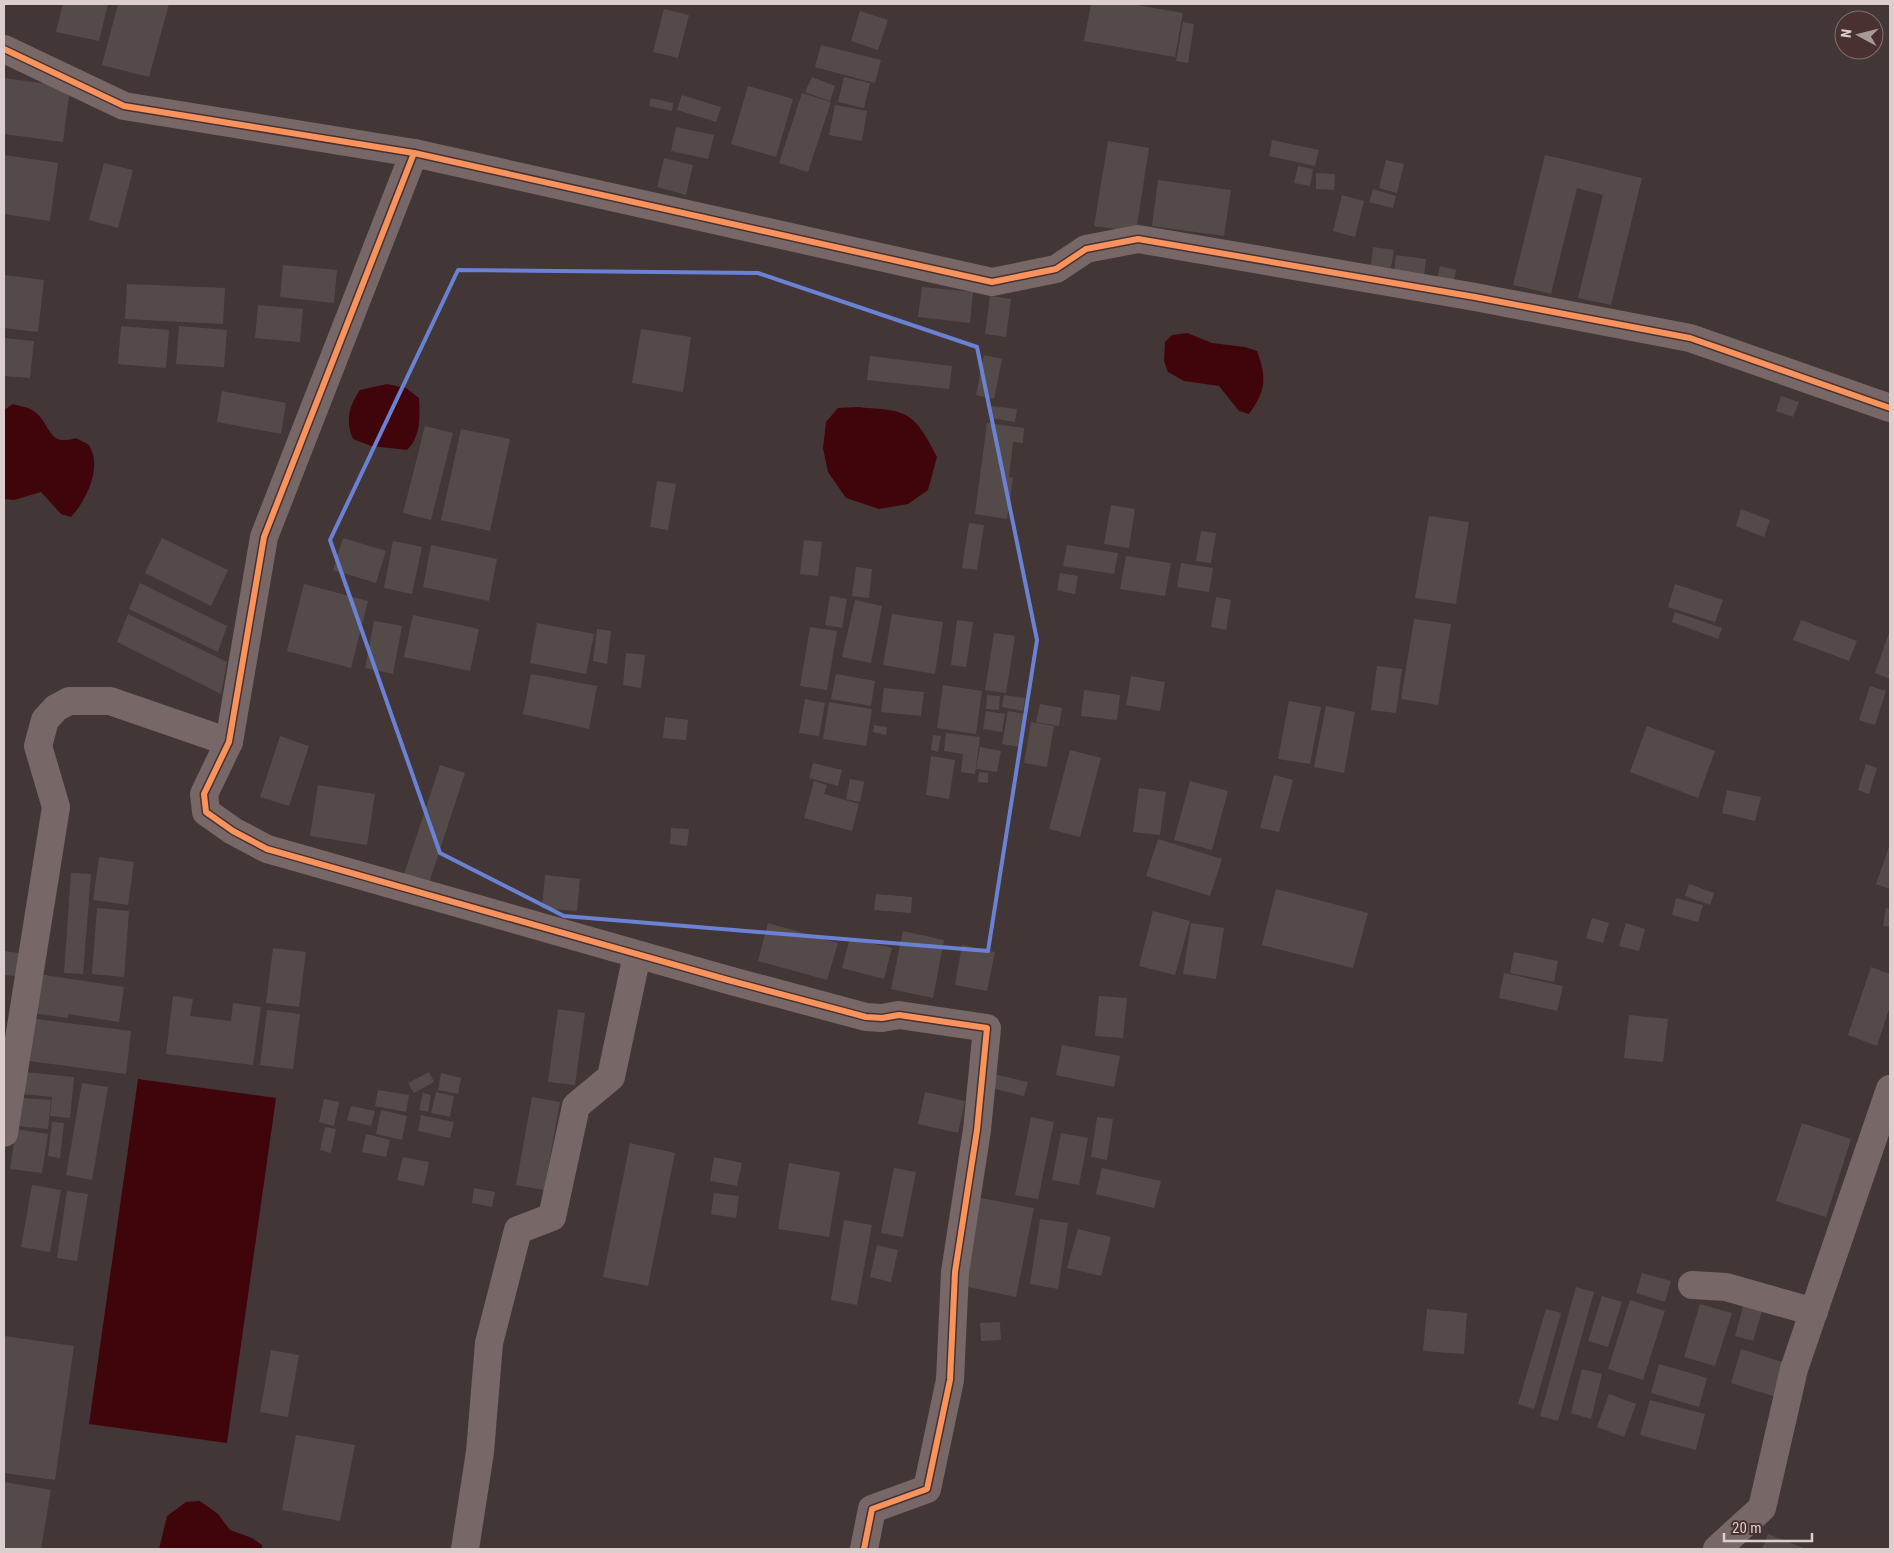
<svg xmlns="http://www.w3.org/2000/svg" width="1894" height="1553" font-family="'Roboto Condensed',sans-serif">
<style>
.water{fill:#40050b}
.building{fill:#554a4a}
.lines{fill:none;stroke-linecap:round;stroke-linejoin:round}
.minor{stroke:#776867;stroke-width:28}
.cycleway-casing{stroke:#483130;stroke-width:9}
.cycleway{stroke:#f8935d;stroke-width:6}
.marked{fill:none;stroke:#6a81d4;stroke-width:4;stroke-linejoin:round}
</style>
<rect width="100%" height="100%" fill="#423636"/>
<g class="water">
<path d="M1187 333 1212 343 1245 347 1257 351C1267 378 1266 391 1249 414L1239 411 1219 386 1184 381 1168 372 1164 361 1165 342 1172 335Z"/>
<path d="M387 384 406 388 419 398C420 417 421 436 407 450L371 446 353 439C345 421 349 406 360 390Z"/>
<path d="M13 404C19 406 27 407 32 410 52 422 46 448 76 438L89 445C91 449 94 455 94 460 96 479 84 503 71 517L61 514 41 492 14 500 4 499V410Z"/>
<path d="M858 407C874 409 896 408 909 417 922 426 930 444 937 457L928 490 908 504 879 509 846 498 828 472 823 448 826 422 838 408Z"/>
<polygon points="138,1079 276,1098 227,1443 89,1424"/>
<polygon points="200,1501 218,1514 230,1530 252,1538 262,1545 262,1549 159,1549 167,1516 186,1502"/>
</g>
<g class="building">
<polygon points="63,4 108,4 99,41 56,32"/>
<polygon points="118,4 169,4 149,77 102,65"/>
<polygon points="1091,4 1131,4 1183,13 1175,57 1084,41"/>
<polygon points="664,9 689,15 678,58 653,52"/>
<polygon points="860,11 888,20 878,50 851,41"/>
<polygon points="1183,22 1194,24 1188,63 1176,61"/>
<polygon points="821,45 881,60 875,83 815,67"/>
<polygon points="812,77 835,86 830,101 805,92"/>
<polygon points="844,77 870,83 864,108 838,102"/>
<polygon points="4,78 70,87 63,142 4,134"/>
<polygon points="748,86 793,99 776,157 731,144"/>
<polygon points="802,93 831,102 808,172 779,163"/>
<polygon points="682,95 721,107 716,122 677,110"/>
<polygon points="651,98 673,103 672,111 649,106"/>
<polygon points="835,105 867,111 862,141 829,135"/>
<polygon points="676,127 714,135 708,159 671,151"/>
<polygon points="1272,140 1319,150 1315,166 1269,156"/>
<polygon points="1108,141 1149,148 1136,232 1094,226"/>
<polygon points="4,155 58,163 50,221 4,214"/>
<polygon points="1545,155 1642,178 1611,305 1578,298 1603,195 1577,188 1551,294 1513,285"/>
<polygon points="664,158 693,165 686,195 657,187"/>
<polygon points="1386,160 1404,164 1397,193 1379,188"/>
<polygon points="104,163 133,170 118,228 89,220"/>
<polygon points="1298,166 1313,169 1310,186 1294,183"/>
<polygon points="1316,173 1335,174 1334,190 1316,189"/>
<polygon points="1158,180 1231,190 1224,236 1152,226"/>
<polygon points="1373,189 1396,196 1393,208 1369,202"/>
<polygon points="1342,195 1364,201 1355,237 1333,231"/>
<polygon points="1373,247 1394,250 1391,268 1371,265"/>
<polygon points="1396,255 1426,259 1424,276 1394,272"/>
<polygon points="283,265 337,270 334,303 280,297"/>
<polygon points="1440,266 1456,270 1452,289 1436,285"/>
<polygon points="4,275 44,280 38,332 4,328"/>
<polygon points="127,284 225,288 223,324 125,319"/>
<polygon points="922,287 973,292 970,323 918,317"/>
<polygon points="990,296 1011,299 1006,337 985,334"/>
<polygon points="258,305 303,309 300,342 255,338"/>
<polygon points="121,326 169,330 166,368 118,364"/>
<polygon points="179,326 227,330 224,367 176,364"/>
<polygon points="641,329 691,337 683,392 632,383"/>
<polygon points="4,338 34,341 30,378 4,376"/>
<polygon points="984,355 1002,359 994,399 976,395"/>
<polygon points="870,356 952,366 949,389 867,380"/>
<polygon points="222,391 286,403 281,434 217,422"/>
<polygon points="1781,396 1799,402 1793,417 1776,411"/>
<polygon points="991,406 1017,409 1015,422 990,418"/>
<polygon points="987,423 1024,428 1023,443 1013,442 1009,477 1013,478 1007,519 975,514"/>
<polygon points="425,426 453,433 431,520 403,513"/>
<polygon points="461,429 510,439 490,531 441,520"/>
<polygon points="657,481 676,484 668,530 650,527"/>
<polygon points="1111,505 1135,509 1129,548 1104,544"/>
<polygon points="1741,509 1770,520 1764,537 1736,526"/>
<polygon points="1429,516 1469,522 1456,604 1415,598"/>
<polygon points="969,523 984,525 977,570 962,568"/>
<polygon points="1201,531 1216,533 1211,563 1196,561"/>
<polygon points="162,538 228,570 211,606 145,573"/>
<polygon points="343,538 386,551 376,583 333,570"/>
<polygon points="804,540 822,542 818,576 800,574"/>
<polygon points="393,541 422,547 412,594 384,588"/>
<polygon points="431,545 497,559 489,601 423,587"/>
<polygon points="1067,545 1118,553 1114,574 1063,566"/>
<polygon points="1126,556 1171,563 1165,596 1120,589"/>
<polygon points="1181,563 1213,568 1209,592 1177,587"/>
<polygon points="856,567 872,569 869,598 852,596"/>
<polygon points="1060,573 1078,576 1075,594 1057,590"/>
<polygon points="140,583 227,626 218,652 129,609"/>
<polygon points="304,584 368,601 351,668 287,651"/>
<polygon points="1675,584 1723,600 1715,622 1668,607"/>
<polygon points="830,596 847,599 842,628 825,625"/>
<polygon points="1216,597 1231,600 1226,630 1211,627"/>
<polygon points="855,600 882,606 871,663 842,657"/>
<polygon points="1675,612 1722,628 1718,639 1672,622"/>
<polygon points="128,614 227,662 221,694 117,642"/>
<polygon points="892,614 943,622 935,674 883,665"/>
<polygon points="413,615 479,629 470,671 404,657"/>
<polygon points="1414,619 1451,624 1438,705 1401,699"/>
<polygon points="957,620 973,622 966,667 951,665"/>
<polygon points="1801,620 1857,641 1849,661 1793,640"/>
<polygon points="374,621 402,626 393,674 365,668"/>
<polygon points="537,623 594,634 586,674 530,663"/>
<polygon points="810,627 837,631 827,690 800,686"/>
<polygon points="597,629 611,631 607,664 593,661"/>
<polygon points="1890,630 1890,679 1875,673"/>
<polygon points="994,633 1015,636 1006,693 985,690"/>
<polygon points="626,653 645,655 641,688 623,685"/>
<polygon points="1377,666 1402,669 1396,713 1371,710"/>
<polygon points="531,674 597,686 589,729 523,714"/>
<polygon points="836,674 875,681 871,706 831,699"/>
<polygon points="1131,676 1165,682 1160,711 1126,705"/>
<polygon points="943,685 982,691 976,734 937,728"/>
<polygon points="1870,686 1886,691 1875,725 1859,720"/>
<polygon points="884,688 924,692 921,716 881,712"/>
<polygon points="1084,690 1120,695 1117,720 1081,716"/>
<polygon points="987,695 1000,696 999,710 986,709"/>
<polygon points="1004,695 1025,698 1023,711 1002,707"/>
<polygon points="805,699 825,703 819,736 799,733"/>
<polygon points="1289,701 1321,707 1310,764 1278,759"/>
<polygon points="829,702 872,709 866,746 823,739"/>
<polygon points="1040,704 1062,708 1059,726 1036,722"/>
<polygon points="1326,706 1355,712 1344,773 1314,767"/>
<polygon points="986,711 1005,714 1002,732 983,729"/>
<polygon points="1008,711 1025,714 1020,747 1002,744"/>
<polygon points="665,717 688,720 686,740 663,738"/>
<polygon points="1031,722 1054,726 1047,767 1024,763"/>
<polygon points="874,725 887,727 886,735 873,732"/>
<polygon points="1647,726 1715,751 1698,798 1630,772"/>
<polygon points="946,733 980,737 975,774 961,772 963,754 944,751"/>
<polygon points="933,735 941,736 938,752 931,750"/>
<polygon points="280,736 309,746 289,806 260,797"/>
<polygon points="980,747 1001,751 997,772 976,769"/>
<polygon points="1070,750 1101,758 1080,837 1049,829"/>
<polygon points="931,756 955,760 949,799 926,795"/>
<polygon points="813,763 842,770 838,786 809,778"/>
<polygon points="1866,764 1877,768 1869,794 1858,790"/>
<polygon points="440,765 465,773 429,883 404,874"/>
<polygon points="979,772 988,773 988,783 978,782"/>
<polygon points="1274,775 1293,780 1279,832 1260,828"/>
<polygon points="850,779 864,782 860,802 846,799"/>
<polygon points="814,781 827,785 824,794 859,804 852,831 804,818"/>
<polygon points="1190,781 1228,791 1212,850 1174,840"/>
<polygon points="318,785 375,794 367,845 310,836"/>
<polygon points="1139,788 1166,792 1160,835 1133,832"/>
<polygon points="1727,790 1761,797 1755,821 1722,813"/>
<polygon points="671,828 689,829 687,846 670,844"/>
<polygon points="1158,839 1222,859 1210,896 1146,876"/>
<polygon points="1890,844 1890,889 1876,884"/>
<polygon points="99,857 134,862 128,905 93,900"/>
<polygon points="71,873 91,874 83,974 64,973"/>
<polygon points="545,875 580,879 577,911 542,908"/>
<polygon points="1689,884 1714,893 1710,905 1685,896"/>
<polygon points="1276,889 1368,913 1353,968 1262,945"/>
<polygon points="876,894 912,897 911,913 874,910"/>
<polygon points="1676,898 1703,905 1698,922 1672,915"/>
<polygon points="97,908 129,911 124,977 92,974"/>
<polygon points="1886,908 1890,909 1890,927 1883,926"/>
<polygon points="1153,911 1190,921 1175,975 1139,966"/>
<polygon points="1592,918 1609,923 1603,943 1586,938"/>
<polygon points="768,923 838,943 827,980 758,961"/>
<polygon points="1191,923 1224,928 1216,979 1183,974"/>
<polygon points="1626,923 1645,929 1639,951 1619,946"/>
<polygon points="903,931 944,940 933,998 891,989"/>
<polygon points="850,938 892,948 884,979 842,968"/>
<polygon points="962,945 995,952 987,991 955,985"/>
<polygon points="273,948 306,952 299,1007 266,1003"/>
<polygon points="4,951 19,953 17,976 4,975"/>
<polygon points="1514,952 1558,961 1554,982 1510,973"/>
<polygon points="1871,967 1890,974 1890,1006 1877,1046 1848,1035"/>
<polygon points="1504,973 1563,986 1557,1011 1499,998"/>
<polygon points="38,974 124,987 119,1022 68,1014 68,1018 32,1013"/>
<polygon points="173,996 193,999 190,1016 231,1021 233,1003 261,1007 253,1065 166,1054"/>
<polygon points="1099,996 1127,998 1123,1038 1095,1036"/>
<polygon points="558,1009 585,1013 575,1085 548,1082"/>
<polygon points="267,1010 300,1014 293,1069 260,1065"/>
<polygon points="1629,1015 1668,1019 1663,1062 1624,1058"/>
<polygon points="28,1018 131,1031 126,1074 22,1060"/>
<polygon points="1062,1045 1120,1056 1114,1087 1056,1075"/>
<polygon points="24,1072 74,1077 70,1118 50,1116 52,1097 21,1094"/>
<polygon points="429,1072 434,1082 414,1093 408,1083"/>
<polygon points="441,1073 461,1078 458,1094 438,1090"/>
<polygon points="990,1073 1028,1082 1024,1096 987,1087"/>
<polygon points="82,1083 108,1087 92,1180 66,1175"/>
<polygon points="378,1090 409,1095 406,1112 375,1106"/>
<polygon points="436,1092 454,1096 450,1117 431,1113"/>
<polygon points="925,1092 965,1101 958,1133 918,1124"/>
<polygon points="423,1093 431,1095 428,1112 419,1110"/>
<polygon points="10,1097 51,1100 48,1129 8,1125"/>
<polygon points="532,1097 560,1102 544,1190 516,1185"/>
<polygon points="324,1099 339,1102 334,1126 319,1122"/>
<polygon points="351,1106 375,1111 371,1126 347,1120"/>
<polygon points="381,1110 407,1116 402,1140 376,1134"/>
<polygon points="421,1115 454,1122 450,1138 418,1131"/>
<polygon points="1031,1117 1054,1122 1038,1199 1015,1195"/>
<polygon points="1097,1117 1113,1119 1107,1160 1091,1157"/>
<polygon points="52,1122 64,1123 60,1158 48,1156"/>
<polygon points="1802,1123 1851,1139 1826,1217 1776,1201"/>
<polygon points="325,1127 336,1129 331,1153 320,1150"/>
<polygon points="16,1129 48,1134 42,1173 10,1169"/>
<polygon points="1061,1133 1088,1138 1079,1185 1052,1180"/>
<polygon points="366,1134 390,1140 386,1157 362,1152"/>
<polygon points="630,1143 675,1153 648,1286 603,1277"/>
<polygon points="403,1157 429,1162 424,1186 397,1180"/>
<polygon points="714,1157 742,1163 737,1186 710,1181"/>
<polygon points="789,1163 840,1172 829,1237 778,1229"/>
<polygon points="894,1168 916,1172 903,1237 881,1233"/>
<polygon points="1102,1168 1161,1181 1154,1208 1096,1194"/>
<polygon points="32,1185 61,1190 50,1252 21,1247"/>
<polygon points="474,1188 495,1192 492,1207 472,1203"/>
<polygon points="67,1191 88,1194 77,1261 57,1258"/>
<polygon points="714,1193 739,1196 736,1218 711,1214"/>
<polygon points="980,1198 1034,1208 1016,1297 963,1286"/>
<polygon points="1040,1219 1068,1223 1058,1289 1030,1284"/>
<polygon points="844,1220 872,1225 857,1305 831,1300"/>
<polygon points="1078,1229 1111,1237 1101,1276 1067,1268"/>
<polygon points="877,1245 898,1250 891,1282 870,1277"/>
<polygon points="1642,1273 1671,1281 1665,1302 1636,1293"/>
<polygon points="1576,1287 1594,1292 1558,1421 1540,1416"/>
<polygon points="1602,1296 1622,1302 1608,1347 1588,1341"/>
<polygon points="1630,1300 1665,1311 1643,1380 1608,1369"/>
<polygon points="1744,1303 1763,1308 1753,1341 1735,1336"/>
<polygon points="1700,1304 1732,1313 1715,1366 1684,1357"/>
<polygon points="1427,1309 1467,1313 1464,1354 1423,1351"/>
<polygon points="1546,1309 1561,1313 1534,1409 1518,1404"/>
<polygon points="1000,1322 1001,1340 981,1341 980,1323"/>
<polygon points="4,1336 74,1346 55,1480 4,1473"/>
<polygon points="1741,1349 1786,1363 1776,1397 1731,1383"/>
<polygon points="271,1350 299,1355 288,1417 260,1412"/>
<polygon points="1659,1364 1707,1378 1699,1407 1651,1393"/>
<polygon points="1582,1369 1602,1374 1591,1419 1571,1413"/>
<polygon points="1609,1394 1636,1404 1624,1437 1597,1427"/>
<polygon points="1650,1400 1705,1414 1696,1450 1640,1435"/>
<polygon points="296,1435 355,1445 340,1521 282,1510"/>
<polygon points="4,1482 51,1490 41,1549 4,1549"/>
<polygon points="1768,1534 1806,1549 1762,1549"/>
</g>
<g class="lines">
<g class="minor">
<polyline points="4,49 124,106 414,153 992,282 1056,269 1086,249 1138,239 1475,297 1690,338 1890,408"/>
<polyline points="414,153 264,537 229,742 204,794 206,812 233,831 267,849 728,980 866,1017 882,1018 899,1015 987,1028 977,1130 955,1272 950,1380 927,1489 872,1509 864,1549"/>
<polyline points="4,1133 56,807 38,746 45,720 56,708 69,701 110,701 229,742"/>
<polyline points="1692,1285 1726,1287 1814,1312"/>
<polyline points="465,1549 480,1452 489,1343 518,1230 552,1217 576,1106 611,1077 637,955"/>
<polyline points="1717,1549 1762,1508 1794,1369 1890,1089"/>
</g>
<defs>
<g id="cycleway">
<polyline points="4,49 124,106 414,153 992,282 1056,269 1086,249 1138,239 1475,297 1690,338 1890,408"/>
<polyline points="414,153 264,537 229,742 204,794 206,812 233,831 267,849 728,980 866,1017 882,1018 899,1015 987,1028 977,1130 955,1272 950,1380 927,1489 872,1509 864,1549"/>
</g>
</defs>
<use href="#cycleway" class="cycleway-casing"/>
<use href="#cycleway" class="cycleway"/>
</g>
<path class="marked" d="M458 270 758 273 977 347 1037 640 988 951 564 916 440 853 330 540Z"/>
<rect width="1894" height="1553" fill="none" stroke="#ddcece" stroke-width="10"/>
<g transform="translate(1859 35) rotate(277)"><circle r="24" fill="#483130" stroke="#84706f"/>
<path d="M0-4L9 19L0 12L-9 19Z" fill="#a79999"/>
<text y="-8" font-size="14" font-weight="bold" text-anchor="middle" fill="#ddcece">N</text>
</g>
<path d="M1724 1533v8h88v-8" fill="none" stroke="#ddcece" stroke-width="2.5"/>
<text x="1732" y="1533" font-size="15" fill="#ddcece" stroke="#483130" stroke-width="4" paint-order="stroke">20 m</text>
</svg>
